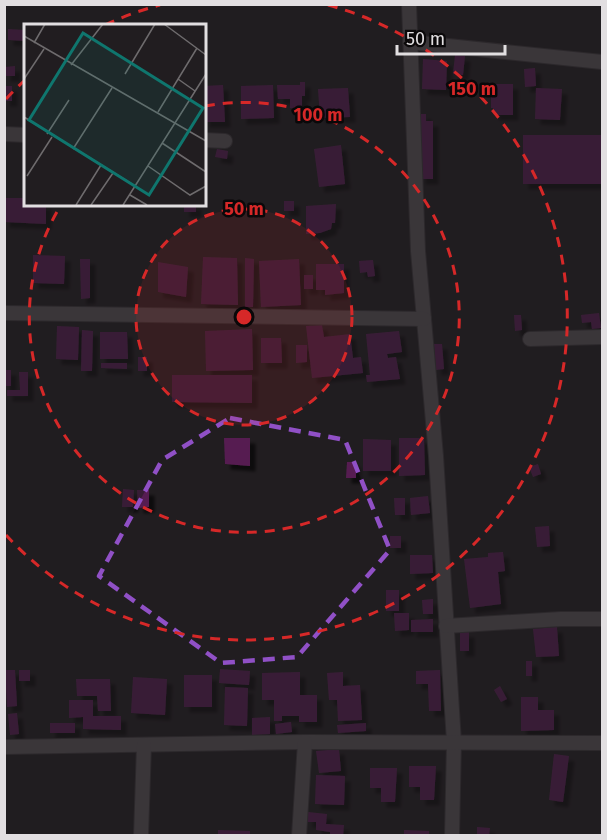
<svg xmlns="http://www.w3.org/2000/svg" width="607" height="840" font-family="'Fira Sans',sans-serif">
<style>
.building{fill:#561e51;filter:url(#shadow)}
.lines{fill:none;stroke-linecap:round;stroke-linejoin:round}
.street-casing{stroke:#3a3739;stroke-width:16}
.street{stroke:#595458;stroke-width:14}
.marked{fill:none;stroke:#9050c6;stroke-width:4.5;stroke-dasharray:12 8;stroke-linejoin:round}
.ring{fill:none;stroke:#d62828;stroke-width:3;stroke-dasharray:10 8}
.inset-road{fill:none;stroke:#6e6b6d;stroke-width:1.5}
.view{fill:#0f766e;fill-opacity:0.15;stroke:#0f766e;stroke-width:3}
.inset-edge{fill:none;stroke:#e2dfe1;stroke-width:3}
.centre{fill:#d62828;stroke:#0a0809;stroke-width:3}
.ring-label{font-size:18px;text-anchor:middle;font-weight:bold;fill:#d62828;stroke:#0a0809;stroke-width:5;stroke-linejoin:round;paint-order:stroke}
</style>
<defs>
<filter id="shadow"><feDropShadow dx="5.5" dy="5.5" stdDeviation="1.5" flood-color="#0009"/></filter>
</defs>
<rect width="100%" height="100%" fill="#211d20"/>
<g class="building">
<polygon points="8,29 26,30 26,41 8,40"/>
<polygon points="455,55 465,56 463,75 453,74"/>
<polygon points="423,59 447,61 446,90 422,89"/>
<polygon points="15,66 15,76 5,76 5,67"/>
<polygon points="535,68 536,86 525,87 524,69"/>
<polygon points="300,82 305,82 305,96 302,96 302,109 290,108 290,99 278,99 277,85 300,85"/>
<polygon points="491,84 513,84 513,115 494,115 493,108 491,108"/>
<polygon points="223,85 225,122 204,122 204,86"/>
<polygon points="273,85 274,118 241,119 241,86"/>
<rect x="4" y="86" width="8" height="15"/>
<polygon points="348,88 350,117 320,118 318,89"/>
<polygon points="536,88 562,89 560,120 535,119"/>
<polygon points="421,114 426,114 426,121 433,121 433,179 420,179"/>
<rect x="523" y="135" width="79" height="49"/>
<polygon points="341,145 345,184 319,187 314,149"/>
<polygon points="217,149 228,151 227,159 215,157"/>
<polygon points="4,198 26,198 26,204 46,204 46,224 4,222"/>
<rect x="284" y="201" width="10" height="10"/>
<rect x="184" y="204" width="12" height="8"/>
<polygon points="336,204 335,223 332,223 331,229 320,233 306,234 306,206"/>
<polygon points="33,255 65,256 64,284 33,283"/>
<polygon points="203,257 237,258 238,305 201,304"/>
<polygon points="245,258 254,259 253,307 245,307"/>
<polygon points="80,259 90,259 90,298 81,299"/>
<polygon points="299,259 301,305 261,307 259,261"/>
<polygon points="373,260 375,276 368,277 367,272 360,273 359,261"/>
<polygon points="158,262 188,267 186,297 158,292"/>
<polygon points="316,264 344,264 344,293 325,295 325,290 316,290"/>
<rect x="304" y="275" width="9" height="14"/>
<polygon points="599,313 601,328 592,329 591,322 582,323 581,315"/>
<polygon points="514,315 521,315 522,330 515,331"/>
<polygon points="322,325 324,337 350,334 353,358 361,357 363,373 312,378 306,326"/>
<polygon points="57,326 79,327 78,360 56,359"/>
<polygon points="252,329 253,370 206,371 205,331"/>
<polygon points="82,330 93,331 92,371 81,371"/>
<polygon points="399,331 402,352 387,354 388,358 396,357 400,379 367,382 366,375 370,375 366,334"/>
<polygon points="100,332 127,332 128,359 100,359"/>
<polygon points="261,338 281,338 282,363 261,363"/>
<polygon points="434,344 442,344 444,369 436,370"/>
<polygon points="296,345 307,345 307,362 296,363"/>
<rect x="138" y="357" width="9" height="14"/>
<polygon points="101,363 127,363 127,369 101,368"/>
<rect x="4" y="370" width="7" height="16"/>
<polygon points="19,372 28,372 28,396 7,396 7,390 20,390"/>
<polygon points="172,375 252,375 252,403 172,402"/>
<polygon points="224,438 250,438 250,466 225,464"/>
<polygon points="399,438 424,438 425,475 399,476"/>
<polygon points="363,439 391,440 391,471 363,471"/>
<polygon points="347,462 356,462 356,478 346,478"/>
<polygon points="538,464 541,474 533,477 529,467"/>
<polygon points="123,489 134,490 133,507 122,507"/>
<polygon points="137,490 149,490 149,507 138,508"/>
<polygon points="428,496 430,513 411,515 410,498"/>
<polygon points="394,498 405,498 405,515 395,515"/>
<polygon points="549,526 550,546 537,547 535,527"/>
<rect x="390" y="536" width="11" height="12"/>
<polygon points="503,552 505,571 498,572 501,604 470,608 464,559 488,557 488,553"/>
<polygon points="410,555 432,555 433,573 410,574"/>
<rect x="386" y="590" width="13" height="21"/>
<polygon points="433,599 433,614 423,614 422,600"/>
<polygon points="394,613 409,613 409,630 395,631"/>
<polygon points="433,619 433,632 411,632 411,620"/>
<polygon points="557,627 559,656 536,657 533,629"/>
<rect x="460" y="632" width="9" height="19"/>
<rect x="526" y="661" width="6" height="15"/>
<polygon points="220,669 250,671 249,685 219,683"/>
<polygon points="5,670 15,670 17,706 7,707"/>
<rect x="19" y="670" width="11" height="11"/>
<polygon points="440,670 441,711 429,711 428,684 416,684 416,671"/>
<polygon points="300,672 300,695 317,695 317,722 299,722 299,716 282,716 282,721 274,721 274,700 262,700 262,673"/>
<polygon points="343,672 343,686 360,685 362,720 338,721 337,700 329,700 327,673"/>
<rect x="184" y="675" width="28" height="32"/>
<polygon points="133,677 167,679 165,715 131,713"/>
<polygon points="76,679 110,679 111,711 98,711 97,696 77,696"/>
<polygon points="500,686 507,699 501,702 494,690"/>
<polygon points="225,687 248,688 247,726 224,725"/>
<polygon points="521,697 538,697 538,710 554,710 554,730 521,731"/>
<polygon points="69,700 93,700 93,716 121,716 121,730 83,729 83,717 69,718"/>
<polygon points="17,713 19,734 10,735 8,714"/>
<polygon points="270,717 270,734 252,735 252,718"/>
<polygon points="291,722 292,732 276,734 275,724"/>
<rect x="50" y="723" width="25" height="10"/>
<polygon points="366,723 366,731 338,733 337,725"/>
<polygon points="339,749 341,771 319,773 316,751"/>
<polygon points="554,754 569,756 563,802 549,800"/>
<polygon points="409,766 436,766 434,800 420,800 420,787 409,787"/>
<polygon points="370,768 397,768 395,802 381,802 381,788 370,788"/>
<polygon points="316,775 345,776 344,805 315,804"/>
<polygon points="308,812 327,814 326,824 344,825 343,836 330,836 330,832 316,830 316,822 307,822"/>
<polygon points="477,827 490,828 489,836 477,836"/>
<polygon points="218,830 250,831 250,836 218,836"/>
<polygon points="404,830 429,831 429,836 404,836"/>
</g>
<g class="lines">
<defs>
<g id="street">
<polyline points="409,4 418,251 436,456 454,742 452,836"/>
<polyline points="410,42 602,62"/>
<polyline points="4,134 26,135"/>
<polyline points="204,140 225,141"/>
<polyline points="4,313 424,319"/>
<polyline points="530,339 602,337"/>
<polyline points="446,626 561,619 602,619"/>
<polyline points="4,747 305,742 602,743"/>
<polyline points="141,836 144,745"/>
<polyline points="299,836 305,742"/>
</g>
</defs>
<use href="#street" class="street-casing"/>
<use href="#street" class="street"/>
</g>
<path d="M0 0H607V840H0ZM230 418 345 440 390 550 297 657 221 663 99 576 162 460Z" fill="#211d20" fill-opacity=".55" fill-rule="evenodd"/>
<path class="marked" d="M230 418 345 440 390 550 297 657 221 663 99 576 162 460Z"/>
<circle cx="244" cy="317" r="108" fill="#d62828" fill-opacity=".12"/>
<g class="ring">
<circle cx="244" cy="317" r="108"/>
<path d="M205 106A215 215 0 1 1 61 205"/>
<path d="M6 99A323 323 0 0 1 24 81M105 25A323 323 0 0 1 160 5M328 5A323 323 0 1 1 6 535"/>
</g>
<g transform="translate(24 24)">
<rect width="182" height="182" fill="#211d20"/>
<path class="inset-road" d="M140 0 182 31M0 12 182 117M10 19 21 0M47 41 79 0M101 50 131 0M0 55 20 25M154 55 171 67M134 88 173 24M0 93 111 162M23 110 45 76M138 119 182 148M49 125 88 64M124 142 166 171 182 162M3 152 28 113M106 171 123 181M52 181 77 141M67 181 89 149M99 181 182 50"/>
<path class="view" d="M59 9 179 84 125 171 5 96Z"/>
<rect width="182" height="182" class="inset-edge"/>
</g>
<circle cx="244" cy="317" r="9" class="centre"/>
<g class="ring-label">
<text x="472" y="95">150 m</text>
<text x="318" y="121">100 m</text>
<text x="244" y="215">50 m</text>
</g>
<rect width="607" height="840" fill="none" stroke="#e2dfe1" stroke-width="12"/>
<path d="M397 45v9h108v-9" fill="none" stroke="#e2dfe1" stroke-width="3"/>
<text x="406" y="45" font-size="18" fill="#e2dfe1" stroke="#0a0809" stroke-width="4.5" paint-order="stroke">50 m</text>
</svg>
